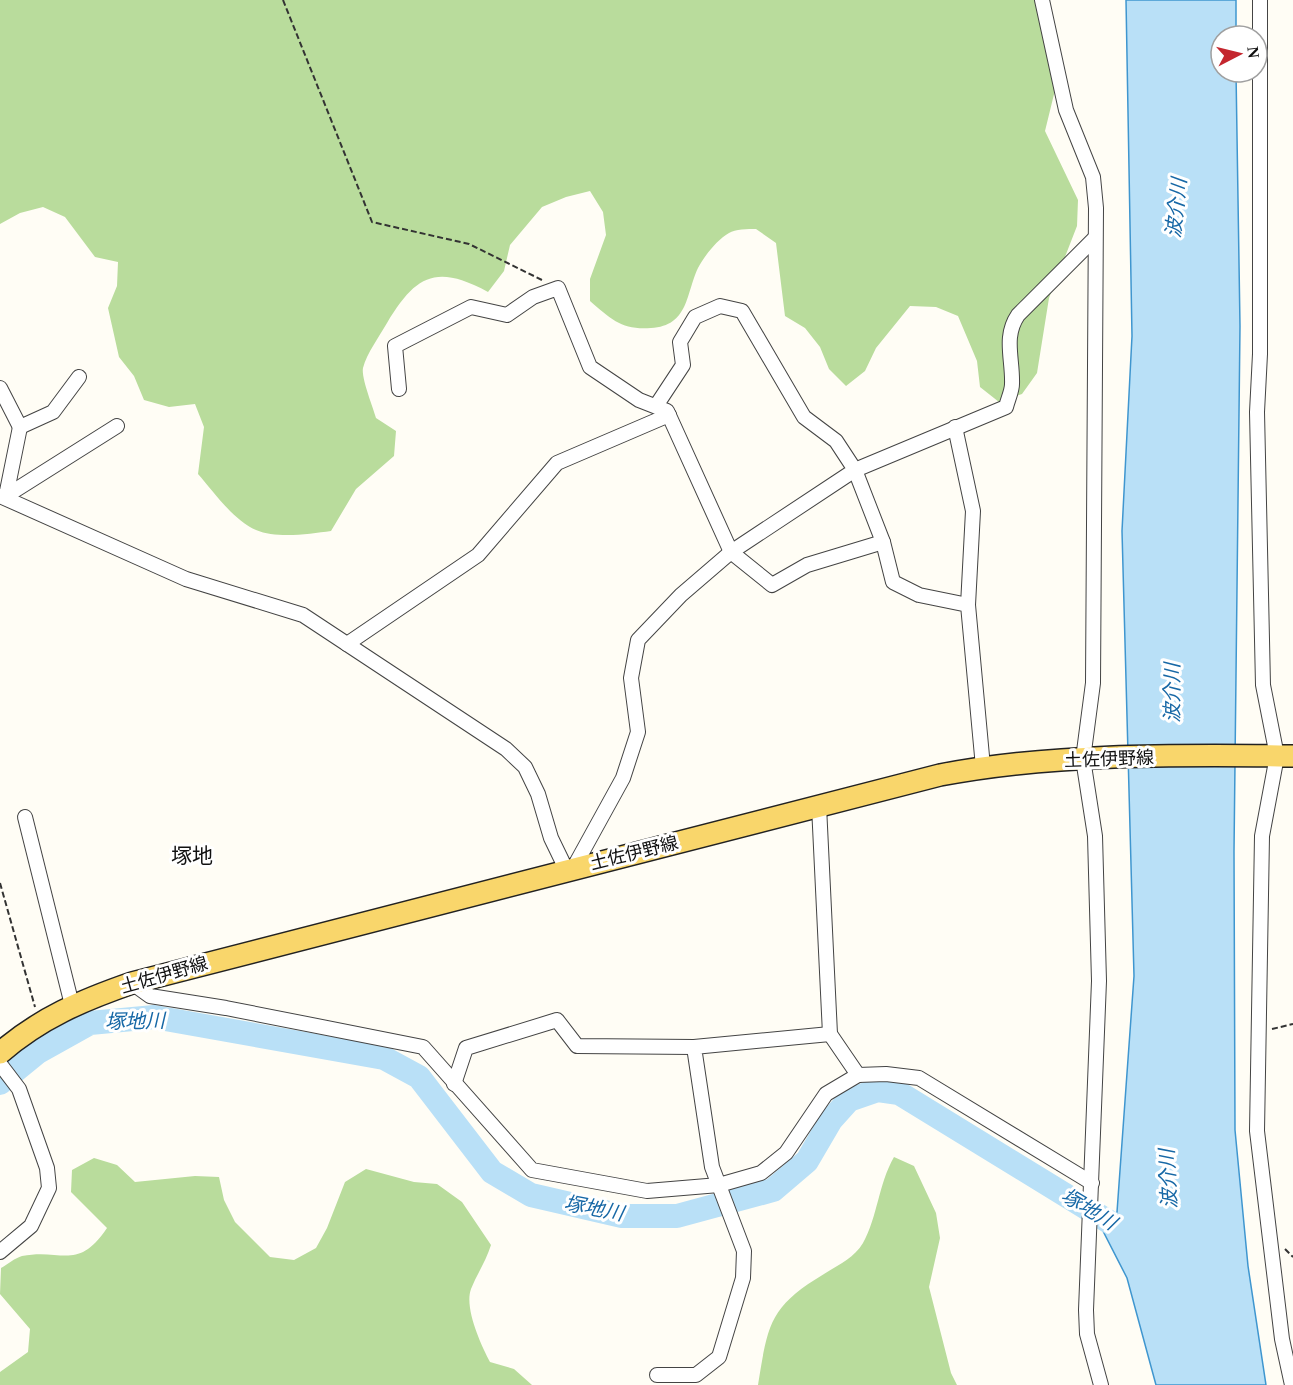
<svg xmlns="http://www.w3.org/2000/svg" width="1293" height="1385" font-family="'Times New Roman','Noto Sans JP',serif">
<style>
.forest{fill:#b9dc9c}
.water{fill:#b9e0f7;stroke:#3f96cf;stroke-width:1.5}
.lines{fill:none;stroke-linecap:round;stroke-linejoin:round}
.river{stroke:#b9e0f7;stroke-width:24}
.minor-casing{stroke:#444;stroke-width:16}
.primary-casing{stroke:#222;stroke-width:24}
.path{stroke:#333;stroke-width:2;stroke-dasharray:6 3;stroke-linecap:butt}
.minor{stroke:#fff;stroke-width:14}
.primary{stroke:#f9d66b;stroke-width:21}
.labels{text-anchor:middle;stroke-width:6;stroke-linejoin:round;paint-order:stroke}
.street-label{font-size:18px;fill:#111;stroke:#fff}
.water-label{font-size:20px;font-style:italic;fill:#1768a6;stroke:#fff}
.quarter-label{font-size:21px;fill:#111;stroke:#fff}
</style>
<rect width="100%" height="100%" fill="#fffdf5"/>
<g class="forest">
<path d="M0 0H1036L1057 82 1045 131 1078 200 1077 226 1049 298 1037 373 1022 394 999 402 980 387 977 361 958 316 936 307 910 306 876 348 865 371 846 386 829 369 820 347 805 328 785 316 776 243 756 229C748 229 735 229 729 233 717 240 705 255 698 268 686 293 689 326 651 328 622 330 612 320 590 301V279L606 235 603 212 590 191 566 197 542 207 510 245 504 271 488 292C436 264 416 275 387 323 379 337 367 353 363 368 361 378 373 407 376 418L396 431 394 456 356 489 331 531C309 534 277 539 256 530 233 520 214 492 198 474L204 427 195 404 169 407 144 400 134 376 119 357 108 308 117 286 118 262 95 257 65 217 43 207 20 213 0 224Z"/>
<path d="M894 1157 914 1166 936 1213 940 1238 929 1287 951 1373 957 1385H758C768 1324 769 1307 824 1274 838 1265 854 1258 863 1243 878 1216 878 1185 894 1157Z"/>
<path d="M94 1158 117 1165 135 1182 195 1176 219 1177 224 1200 235 1222 270 1257 294 1260 316 1248 327 1228 345 1182 366 1169 414 1182 437 1184 462 1202 491 1245C486 1261 477 1274 471 1289 464 1308 481 1345 490 1362L514 1369 532 1385H0V1372L28 1352 30 1329 0 1294 1 1268C8 1264 15 1258 22 1256 62 1248 77 1272 107 1228L71 1192 72 1170Z"/>
</g>
<polygon class="water" points="1126,0 1236,0 1236,36 1221,36 1221,72 1236,72 1240,326 1234,851 1235,1130 1248,1266 1266,1385 1156,1385 1127,1278 1103,1231 1117,1212 1134,976 1122,531 1132,336"/>
<g class="lines">
<polyline class="river" points="0,1083 38,1052 90,1023 154,1017 384,1058 419,1077 492,1172 531,1195 622,1216 677,1216 773,1190 807,1161 831,1120 849,1100 878,1090 899,1093 1137,1239"/>
<defs>
<g id="minor">
<polyline points="1042,0 1066,110 1093,177 1096,208 1093,683 1083,759 1095,836 1099,981 1086,1310 1087,1334 1101,1385"/>
<polyline points="1260,0 1260,354 1257,412 1263,685 1277,756 1262,836 1257,1131 1282,1339 1292,1385"/>
<polyline points="0,388 20,427 53,412 79,377"/>
<polyline points="399,389 395,346 471,307 507,315 533,297 558,288 590,367 639,400 667,411 731,552 772,585 807,565 883,542"/>
<polyline points="955,427 973,511 968,605"/>
<polyline points="0,496 186,579 303,615 506,749 525,767 538,794 551,838 566,869"/>
<polyline points="6,496 117,426"/>
<polyline points="6,496 20,427"/>
<polyline points="347,644 478,555 557,463 669,415"/>
<path d="M983 767 968 605 919 595 893 582 883 542 855 470 1006 407C1008 399 1012 391 1012 384 1013 359 1003 337 1018 315L1094 239"/>
<polyline points="25,817 72,1005"/>
<polyline points="574,867 623,778 638,732 631,678 638,640 681,595 731,552 855,470 836,441 804,417 742,311 720,306 695,317 680,342 683,365 656,406"/>
<polyline points="132,983 150,996 226,1008 423,1047 532,1170 647,1191 719,1185 761,1173 786,1153 826,1094 858,1075 830,1034 819,806"/>
<polyline points="0,1064 19,1089 47,1168 49,1188 31,1226 0,1252"/>
<polyline points="858,1075 886,1074 919,1078 1092,1183"/>
<polyline points="454,1084 466,1048 557,1020 577,1046 694,1047"/>
<polyline points="657,1375 696,1375 719,1357 743,1278 744,1251 712,1167 694,1047 830,1034"/>
</g>
<path id="primary" d="M0 1053C40 1018 83 1000 132 983L940 775C1055 753 1176 755 1293 756"/>
</defs>
<use href="#minor" class="minor-casing"/>
<use href="#primary" class="primary-casing"/>
<g class="path">
<polyline points="283,0 372,222 469,244 542,280"/>
<polyline points="0,883 35,1007"/>
<polyline points="1272,1029 1293,1024"/>
<polyline points="1285,1249 1293,1257"/>
</g>
<use href="#minor" class="minor"/>
<use href="#primary" class="primary"/>
</g>
<g class="labels">
<g class="street-label">
<text transform="translate(1109 759) rotate(-2)" y="6">土佐伊野線</text>
<text transform="translate(634 853) rotate(-14)" y="6">土佐伊野線</text>
<text transform="translate(164 975) rotate(-16)" y="6">土佐伊野線</text>
</g>
<g class="water-label">
<text transform="translate(1176 208) rotate(-84)" y="7">波介川</text>
<text transform="translate(1172 693) rotate(-90)" y="7">波介川</text>
<text transform="translate(135 1021) rotate(-1)" y="7">塚地川</text>
<text transform="translate(1168 1179) rotate(-93)" y="7">波介川</text>
<text transform="translate(594 1208) rotate(11)" y="7">塚地川</text>
<text transform="translate(1089 1209) rotate(31)" y="7">塚地川</text>
</g>
<g class="quarter-label">
<text x="192" y="863">塚地</text>
</g>
</g>
<g transform="translate(1239 54) rotate(83)"><circle r="28" fill="#ffffff" stroke="#a0a0a0" stroke-width="1.5"/>
<path d="M0-4.5L10 22L0 15L-10 22Z" fill="#c4262e"/>
<text y="-9" font-size="16" font-weight="bold" text-anchor="middle" fill="#111111">N</text>
</g>
</svg>
